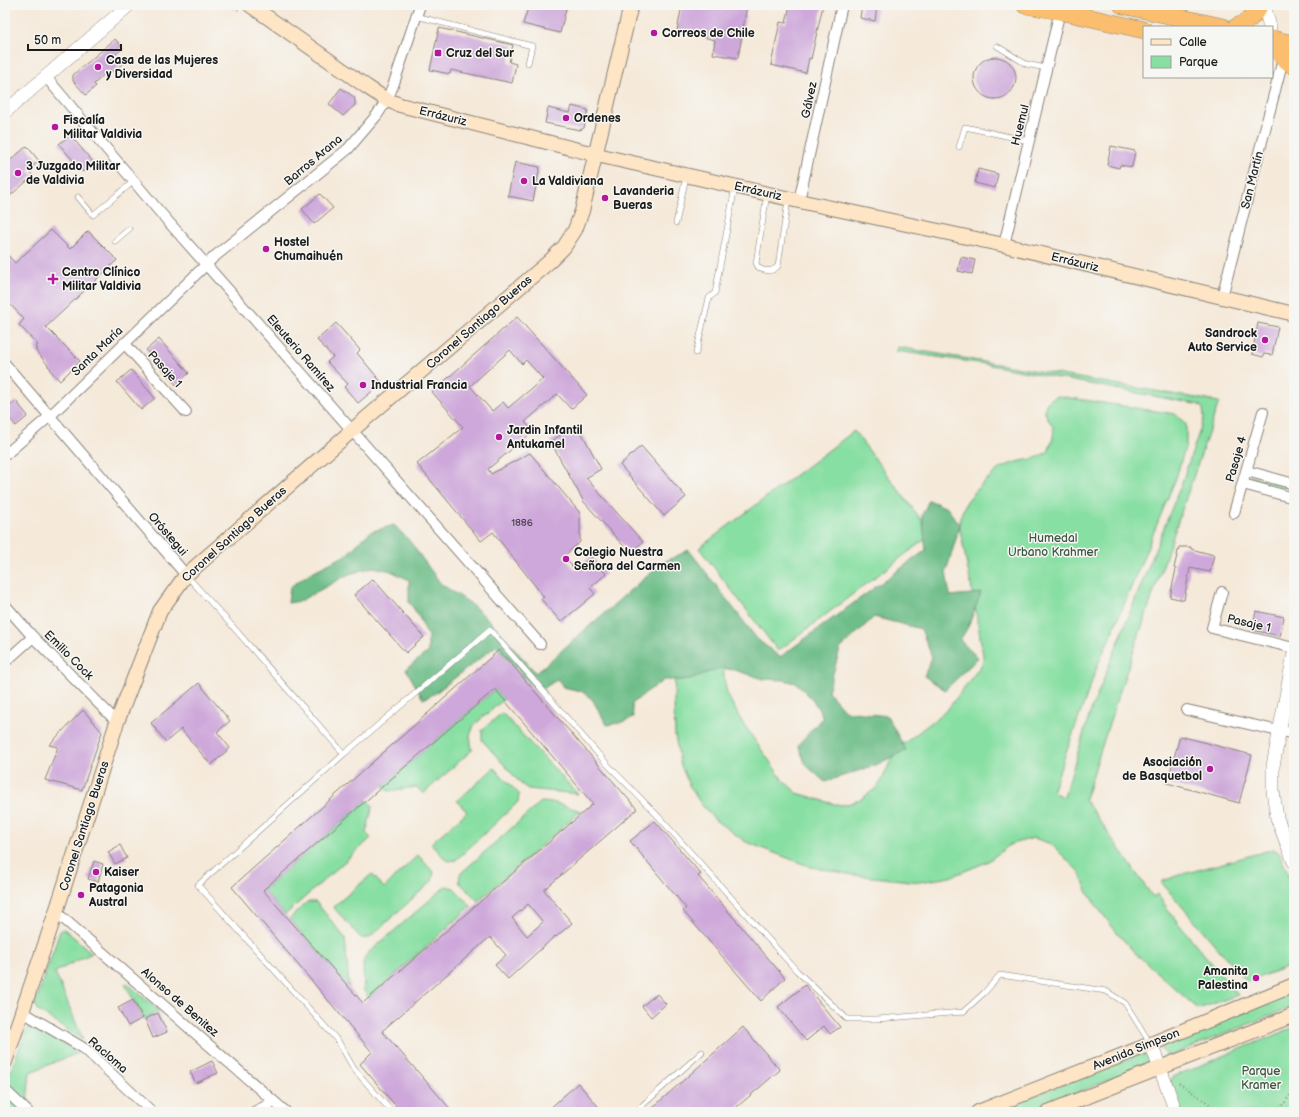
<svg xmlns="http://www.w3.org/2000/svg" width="1299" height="1117" font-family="'Balsamiq Sans',sans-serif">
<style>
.green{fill:#88dfa3;stroke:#527e60}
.forest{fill:#6ebe89;stroke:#456d52}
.building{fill:#cea8da;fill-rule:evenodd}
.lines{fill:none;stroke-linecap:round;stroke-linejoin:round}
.service-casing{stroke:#88827a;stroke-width:6}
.minor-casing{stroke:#88827a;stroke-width:12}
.tertiary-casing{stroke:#88827a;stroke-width:14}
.secondary-casing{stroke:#88827a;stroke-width:16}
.trunk-casing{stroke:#88827a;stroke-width:18}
.path{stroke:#88827a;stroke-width:2;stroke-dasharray:1 3;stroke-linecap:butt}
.service{stroke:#fff;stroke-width:5}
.minor{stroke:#fff;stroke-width:10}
.tertiary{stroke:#fff;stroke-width:13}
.secondary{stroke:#fde5c5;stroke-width:14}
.trunk{stroke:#fabe6e;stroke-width:17}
.poi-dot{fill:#b5179e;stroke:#f6f6f2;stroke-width:1.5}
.labels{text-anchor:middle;stroke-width:3;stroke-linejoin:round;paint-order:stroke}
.number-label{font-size:10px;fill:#483f4c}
.poi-label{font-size:12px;font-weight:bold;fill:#1c1c1c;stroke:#f6f6f2;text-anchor:start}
.street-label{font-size:12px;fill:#1c1c1c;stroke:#f6f6f2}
.park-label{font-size:12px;fill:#3c5644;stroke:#f6f6f2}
</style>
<rect width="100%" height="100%" fill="#f6f6f2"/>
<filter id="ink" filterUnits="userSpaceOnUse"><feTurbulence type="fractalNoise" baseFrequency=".025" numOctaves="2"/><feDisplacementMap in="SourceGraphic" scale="8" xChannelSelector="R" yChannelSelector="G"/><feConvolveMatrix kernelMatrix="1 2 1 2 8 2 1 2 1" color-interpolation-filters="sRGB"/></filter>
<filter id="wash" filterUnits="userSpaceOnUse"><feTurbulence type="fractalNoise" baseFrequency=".012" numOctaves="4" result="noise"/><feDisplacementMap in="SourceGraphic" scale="16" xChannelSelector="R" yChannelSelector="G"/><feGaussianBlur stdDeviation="0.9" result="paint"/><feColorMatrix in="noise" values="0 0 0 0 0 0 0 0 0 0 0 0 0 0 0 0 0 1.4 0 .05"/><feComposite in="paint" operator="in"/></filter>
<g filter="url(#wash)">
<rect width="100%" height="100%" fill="#f5e9d9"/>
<g class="green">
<path d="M898 347 1219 402 1114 708 1085 800 1153 897 1157 894 1178 923 1238 995 1198 1009 1135 953 1114 929 1098 908 1088 893 1080 873 1051 844 1034 838 1011 844 987 862 950 877 920 882 854 875 811 867 746 842 715 820 701 804 689 785 680 763 675 735 674 698 676 655 723 643 724 678 727 694 742 722 782 779 797 793 834 804 845 805 861 799 875 789 881 782 890 762 901 746 947 710 982 664 983 655 975 606 960 529V517L967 501 981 485 1000 468 1016 462 1036 458 1048 452C1051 444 1055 436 1053 427 1052 425 1050 422 1048 419 1041 407 1046 400 1058 396L1175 414 1186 424V445L1176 478 1125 602 1097 667 1052 792 1064 797 1090 713 1181 485 1204 418 1203 409 1200 405 985 364 896 351Z"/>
<polygon points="854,431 932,534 778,651 699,548"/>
<polygon points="1250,476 1283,485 1281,491 1249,482"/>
<polygon points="495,689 504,699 474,725 470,736 472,750 423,794 417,787 388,791 383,786"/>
<polygon points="502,713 578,794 528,789 521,784 482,740 482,730"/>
<polygon points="494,768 519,794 518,802 456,860 447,861 431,843 467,812 457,801"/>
<polygon points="367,800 373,806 366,833 371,838 285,915 263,890"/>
<polygon points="541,802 556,803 581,811 478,901 459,882 460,874"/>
<polygon points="1274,849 1279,853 1294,887 1294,964 1247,982 1161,882 1176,876"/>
<polygon points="418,855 434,873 432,881 369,938 361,938 333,907 372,874 384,888"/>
<polygon points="446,886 454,888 471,906 369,998 364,991 363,963 366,955"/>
<polygon points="307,902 316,902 345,938 349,987 289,919"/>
<polygon points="64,929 92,953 55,972 83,1040 37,1010 35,1004 60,931"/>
<polygon points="127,983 159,1011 144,1019 125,984"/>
<polygon points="1294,991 1294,1006 1167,1057 1161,1049 1162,1045"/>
<polygon points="34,1025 78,1053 30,1072 27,1103 6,1082 27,1029"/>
<polygon points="1294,1027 1294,1112 1182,1112 1170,1083 1172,1078 1175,1076"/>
<polygon points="1148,1051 1152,1063 1028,1112 992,1112"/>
<polygon points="7,1099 11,1100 23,1112 5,1112 5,1105"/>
</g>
<polygon class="forest" points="929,500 947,508 960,525 946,572 950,596 981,593 968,627 960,640 978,658 945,690 924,676 932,657 921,629 874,617 840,649 828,691 845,711 887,716 906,750 878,764 825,782 806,765 798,745 823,717 813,700 796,683 784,680 764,679 734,670 720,668 687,680 664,680 645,693 632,704 633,718 619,723 607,725 592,699 581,691 563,687 558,679 538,692 496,646 434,694 423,699 406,669 428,652 428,636 418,615 409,602 409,580 391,571 373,567 349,574 300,601 288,603 290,587 310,573 346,555 370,532 394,525 408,539 441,584 470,603 489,620 536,673 635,586 666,561 689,550 757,639 780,657 926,550 922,515"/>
<g id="blocks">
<g class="building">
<polygon points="529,5 567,5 560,33 523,24"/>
<polygon points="682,5 747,5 738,58 713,54 715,40 677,31"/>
<polygon points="790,5 823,5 811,59 809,58 806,73 771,65 780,22 786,23"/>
<polygon points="862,5 877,5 875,21 860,18"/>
<polygon points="439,28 513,45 509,62 516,64 512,83 451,70 450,74 430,70"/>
<polygon points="115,39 123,48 114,56 122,64 113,72 110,69 94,84 96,86 86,95 73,81 73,75"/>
<circle cx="995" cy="78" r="21"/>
<polygon points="341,88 354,97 355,101 355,105 343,116 329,104"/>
<polygon points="572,106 588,110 584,128 580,130 545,123 548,108 570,113"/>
<polygon points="70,135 94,163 83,172 59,144"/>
<polygon points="27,146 39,161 28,170 33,176 5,200 5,165"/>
<polygon points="1111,146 1135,151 1132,167 1120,165 1119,168 1107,165"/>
<polygon points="515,162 540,167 533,201 508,196"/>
<polygon points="978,169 998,174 995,188 975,183"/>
<polygon points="320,194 333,208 314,224 302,209"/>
<polygon points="51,230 70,249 88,231 117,260 46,327 80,361 60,381 50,370 51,369 48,366 48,365 35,350 37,349 35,347 38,345 19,325 24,319 5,299 5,252 15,263"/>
<polygon points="961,257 975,260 972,274 958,271"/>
<path d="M517 317 587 395 571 409 557 394 525 422 531 429V433L488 469 491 474 530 453 580 513V542L564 556 575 570 591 557 606 574 590 588 595 594 561 622 541 599 544 597 493 532 481 541 417 464 463 427 432 392ZM510 350 522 364 526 360 543 379 508 408 503 402 492 411 470 386Z"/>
<polygon points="336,323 360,350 357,353 382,383 358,403 344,387 348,384 327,362 333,357 317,340"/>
<polygon points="1258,323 1278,327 1272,355 1264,354 1263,357 1252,354"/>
<polygon points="159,339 189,373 176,385 146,350"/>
<polygon points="131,370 155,398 141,410 117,382"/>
<polygon points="16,401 28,416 16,426 5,413 5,410"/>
<polygon points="578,426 601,469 586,478 643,542 630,553 584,502 550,441"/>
<polygon points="641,446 686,497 664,516 620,465"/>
<polygon points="1179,547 1191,547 1191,549 1214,555 1210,572 1190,568 1184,600 1170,597 1176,569 1174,568"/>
<polygon points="373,579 424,637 406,653 354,595"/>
<polygon points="1256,611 1284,617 1280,636 1252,630"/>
<path d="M499 650 637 809 544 890 572 923 556 937 555 936 508 979 495 965 506 955 490 937 382 1031 453 1112H401L360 1064 372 1052 232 887ZM495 689 593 804 363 1003 263 890ZM528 904 543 922 527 936 512 918Z"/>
<polygon points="199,683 230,721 217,732 230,748 211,765 181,729 166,742 151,723"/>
<polygon points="83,710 102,732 82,790 45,780 58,747 49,745"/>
<polygon points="1180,736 1252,755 1239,803 1167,783"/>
<polygon points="655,821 701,874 698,876 785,978 761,1001 683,911 686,908 630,841"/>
<polygon points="120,845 127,858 115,864 108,852"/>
<polygon points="94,861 103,864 98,882 88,879"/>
<polygon points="805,985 840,1027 830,1034 824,1026 806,1041 778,1007"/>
<polygon points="657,994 666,1004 651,1017 642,1006"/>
<polygon points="133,1000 143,1018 128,1026 118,1008"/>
<polygon points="158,1013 167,1032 153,1038 145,1019"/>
<polygon points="743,1027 780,1070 731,1112 648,1112"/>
<polygon points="212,1061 218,1073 196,1083 190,1072"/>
<polygon points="578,1083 603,1112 546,1112"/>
</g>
</g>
</g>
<g filter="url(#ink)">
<use href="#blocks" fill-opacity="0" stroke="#88827a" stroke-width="1"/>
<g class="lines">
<defs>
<g id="service">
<polyline points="416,16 532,46 528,63"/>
<polyline points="997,46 1026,64 1046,68"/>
<polyline points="959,147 965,127 1029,141"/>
<path d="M767 194 756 263C759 272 772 273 778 266L788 200"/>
<polyline points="78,197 93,215 134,181"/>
<polyline points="676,223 686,177"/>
<polyline points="115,241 129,229"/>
<polyline points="696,353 709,298 715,293 735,187"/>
<polyline points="187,576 234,628 344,754"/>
<polyline points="392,1112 354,1069 338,1041 198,885 344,754 490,630 607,764 657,815 797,971 847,1019 877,1019 963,1012 984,993 1000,975 1106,991 1125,1003 1150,1043"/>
<polyline points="635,1112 702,1052"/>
</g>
<g id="minor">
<polyline points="46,77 158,210 540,644"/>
<polyline points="799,201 842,5"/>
<polyline points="1004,245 1060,11"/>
<polyline points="1222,297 1282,63"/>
<polyline points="124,343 186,412"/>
<polyline points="5,364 186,575"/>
<polyline points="5,455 50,416 214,257 348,149 377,115 387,100 394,83 420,5"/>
<polyline points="1247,471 1294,484"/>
<polyline points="1243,484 1294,498"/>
<polyline points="1234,513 1263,412"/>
<polyline points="1222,592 1212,628 1294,648"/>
<polyline points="5,605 33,637 117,722"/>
<polyline points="5,662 33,637"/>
<polyline points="1187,710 1279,731 1294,733"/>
<polyline points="56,912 286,1112"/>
<polyline points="21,1011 85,1049 152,1112"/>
<polyline points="5,1090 28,1112"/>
<polyline points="254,1112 274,1102"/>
</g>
<g id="tertiary">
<polyline points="1264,5 1270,27"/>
<polyline points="5,112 129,5"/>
<polyline points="1294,653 1273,766 1273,791 1277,818 1294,862"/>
<polyline points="1151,1044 1176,1112"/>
</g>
<g id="secondary">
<polyline points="250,5 367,87 387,100 400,105 606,157 799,201 1004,245 1294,314"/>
<polyline points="5,1062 56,912 117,722 160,611 186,575 363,421 550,261 564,247 575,230 582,211 631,5"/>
<polyline points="978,1112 1151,1044 1294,985"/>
<polyline points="1048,1112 1294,1015"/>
</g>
<g id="trunk">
<polyline points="1025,5 1060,11 1144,30"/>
<polyline points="1122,5 1223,27"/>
<path d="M1236 27C1248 23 1254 15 1260 5"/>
<polyline points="1272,39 1294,44"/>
<path d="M1273 39C1276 51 1283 59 1294 66"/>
</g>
</defs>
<use href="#service" class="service-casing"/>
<use href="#minor" class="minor-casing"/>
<use href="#tertiary" class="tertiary-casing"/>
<use href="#secondary" class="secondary-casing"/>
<use href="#trunk" class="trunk-casing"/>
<g class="path">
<polyline points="231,5 238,10"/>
<polyline points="1179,1083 1221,1112"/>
<polyline points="1087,1112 1098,1108"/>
<polyline points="1272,1112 1284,1104 1294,1089"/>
</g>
<use href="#service" class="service"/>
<use href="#minor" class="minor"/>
<use href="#tertiary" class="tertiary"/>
<use href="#secondary" class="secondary"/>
<use href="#trunk" class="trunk"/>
</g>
</g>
<g class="poi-dot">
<circle cx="654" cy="33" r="4"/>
<rect x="434" y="49" width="8" height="8" rx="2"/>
<circle cx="98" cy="67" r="4"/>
<circle cx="566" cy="118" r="4"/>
<circle cx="55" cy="127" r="4"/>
<circle cx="18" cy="173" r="4"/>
<circle cx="524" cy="181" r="4"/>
<circle cx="605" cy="198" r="4"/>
<circle cx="266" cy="249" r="4"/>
<path d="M51 273h4v4h4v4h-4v4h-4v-4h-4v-4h4z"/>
<circle cx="1265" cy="340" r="4"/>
<circle cx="363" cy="385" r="4"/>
<circle cx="499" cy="437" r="4"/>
<circle cx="566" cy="559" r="4"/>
<circle cx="1210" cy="769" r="4"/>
<circle cx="96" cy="872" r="4"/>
<circle cx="81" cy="895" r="4"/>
<circle cx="1256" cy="978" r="4"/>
</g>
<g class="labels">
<g class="number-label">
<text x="522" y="526">1886</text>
</g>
<g class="poi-label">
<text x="662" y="37">Correos de Chile</text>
<text x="446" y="57">Cruz del Sur</text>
<text x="106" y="64">Casa de las Mujeres<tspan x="106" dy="14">y Diversidad</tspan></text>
<text x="574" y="122">Ordenes</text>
<text x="63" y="124">Fiscalía<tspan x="63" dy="14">Militar Valdivia</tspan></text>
<text x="26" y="170">3 Juzgado Militar<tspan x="26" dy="14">de Valdivia</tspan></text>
<text x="532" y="185">La Valdiviana</text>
<text x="613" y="195">Lavanderia<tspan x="613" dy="14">Bueras</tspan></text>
<text x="274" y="246">Hostel<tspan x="274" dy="14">Chumaihuén</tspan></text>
<text x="62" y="276">Centro Clínico<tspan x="62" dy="14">Militar Valdivia</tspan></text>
<text x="1257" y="337" text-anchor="end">Sandrock<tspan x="1257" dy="14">Auto Service</tspan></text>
<text x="371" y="389">Industrial Francia</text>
<text x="507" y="434">Jardin Infantil<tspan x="507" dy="14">Antukamel</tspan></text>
<text x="574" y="556">Colegio Nuestra<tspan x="574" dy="14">Señora del Carmen</tspan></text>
<text x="1202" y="766" text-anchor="end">Asociación<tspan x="1202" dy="14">de Basquetbol</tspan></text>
<text x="104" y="876">Kaiser</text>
<text x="89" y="892">Patagonia<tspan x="89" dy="14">Austral</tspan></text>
<text x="1248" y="975" text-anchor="end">Amanita<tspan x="1248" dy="14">Palestina</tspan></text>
</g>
<g class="street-label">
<text transform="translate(809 100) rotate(-78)" y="4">Gálvez</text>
<text transform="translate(443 116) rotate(14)" y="4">Errázuriz</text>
<text transform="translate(1020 125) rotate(-76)" y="4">Huemul</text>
<text transform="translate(313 160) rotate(-40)" y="4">Barros Arana</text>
<text transform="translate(1252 180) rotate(-76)" y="4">San Martín</text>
<text transform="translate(758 191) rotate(13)" y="4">Errázuriz</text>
<text transform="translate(1075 262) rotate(14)" y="4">Errázuriz</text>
<text transform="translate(479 322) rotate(-41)" y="4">Coronel Santiago Bueras</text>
<text transform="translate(97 351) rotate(-44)" y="4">Santa María</text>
<text transform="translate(301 353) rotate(49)" y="4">Eleuterio Ramírez</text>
<text transform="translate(165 369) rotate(48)" y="4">Pasaje 1</text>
<text transform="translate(1236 459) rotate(-74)" y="4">Pasaje 4</text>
<text transform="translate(168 534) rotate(49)" y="4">Oróstegui</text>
<text transform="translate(234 534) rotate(-42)" y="4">Coronel Santiago Bueras</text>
<text transform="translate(1249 623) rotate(13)" y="4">Pasaje 1</text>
<text transform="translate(69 655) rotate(45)" y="4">Emilio Cock</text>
<text transform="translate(84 826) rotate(-72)" y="4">Coronel Santiago Bueras</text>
<text transform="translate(180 1002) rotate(41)" y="4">Alonso de Benitez</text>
<text transform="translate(1136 1049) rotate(-22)" y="4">Avenida Simpson</text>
<text transform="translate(108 1055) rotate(41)" y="4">Racloma</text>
</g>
<g class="park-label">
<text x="1053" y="542">Humedal<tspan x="1053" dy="14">Urbano Krahmer</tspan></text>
<text x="1261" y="1075">Parque<tspan x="1261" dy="14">Kramer</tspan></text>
</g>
</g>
<rect width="1299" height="1117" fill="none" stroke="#f6f6f2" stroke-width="20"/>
<rect x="1143" y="26" width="130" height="52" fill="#f6f6f2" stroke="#9f9f9c"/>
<rect x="1151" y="39" width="20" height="6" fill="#fde5c5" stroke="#9f9f9c"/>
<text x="1179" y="46" font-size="12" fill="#1c1c1c">Calle</text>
<rect x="1151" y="56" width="20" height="12" fill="#88dfa3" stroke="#9f9f9c"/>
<text x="1179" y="66" font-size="12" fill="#1c1c1c">Parque</text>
<path d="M28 44v6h93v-6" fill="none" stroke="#1c1c1c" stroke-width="2"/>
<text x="34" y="44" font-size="12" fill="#1c1c1c" stroke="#f6f6f2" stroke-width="3" paint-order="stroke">50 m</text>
</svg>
